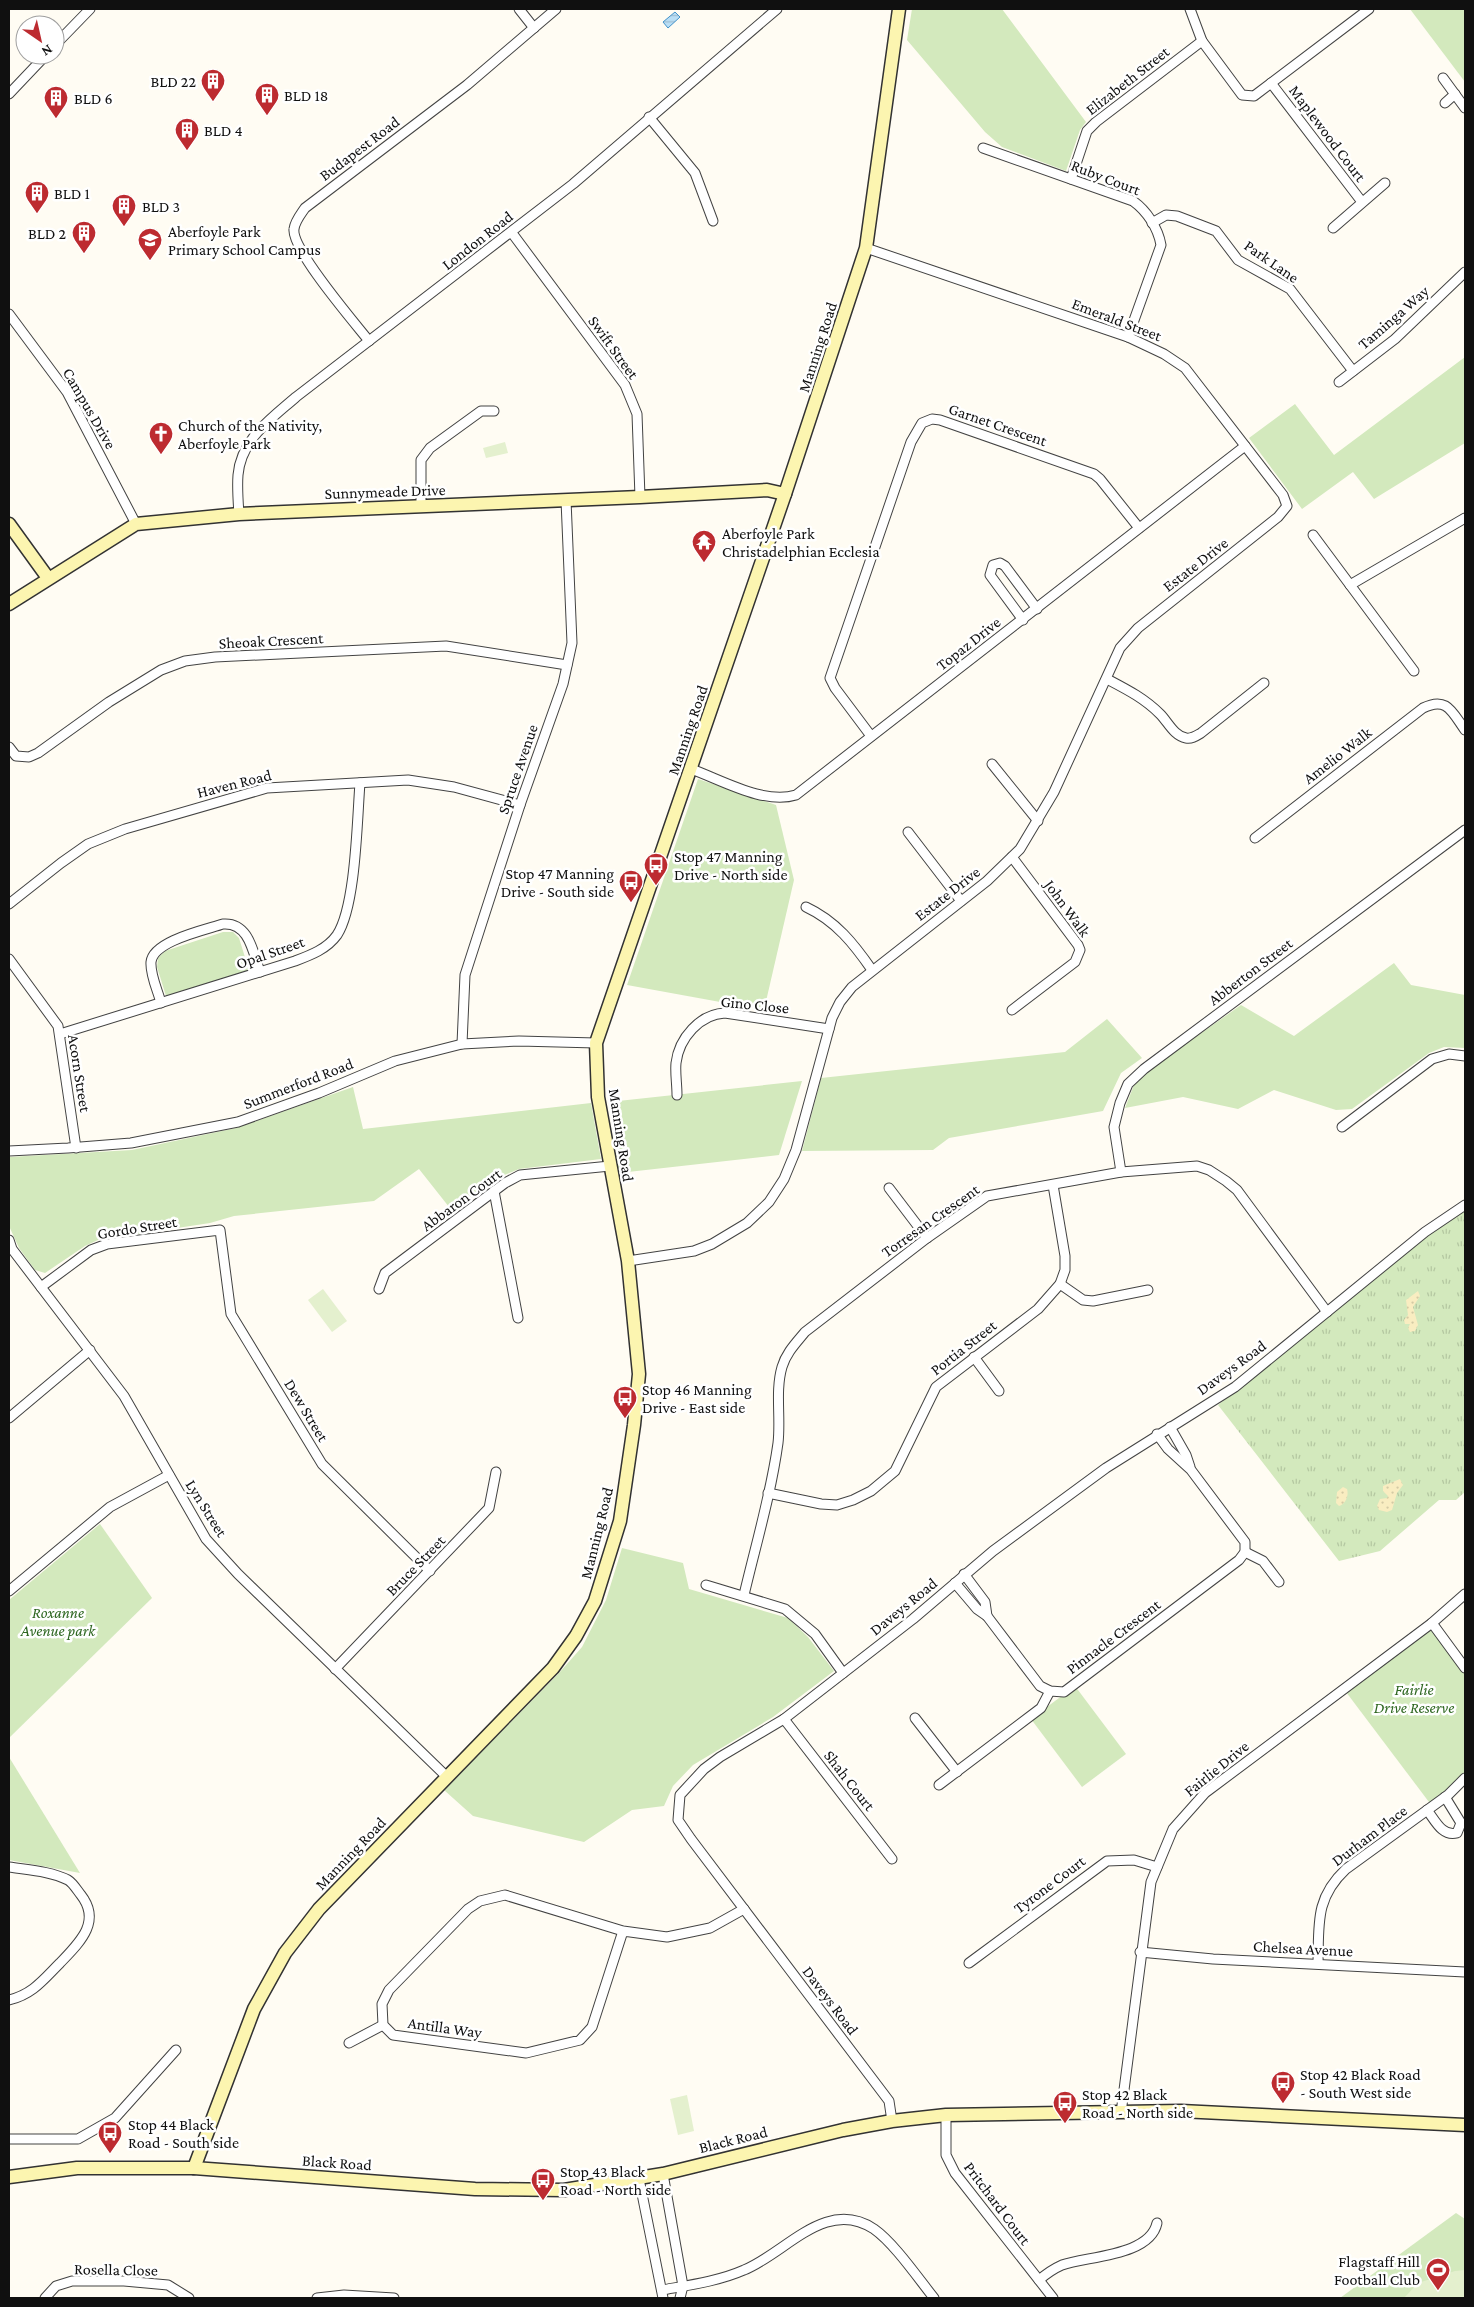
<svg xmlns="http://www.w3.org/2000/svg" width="1474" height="2307" font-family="'Crimson Pro',serif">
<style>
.grass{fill:url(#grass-tufts)}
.sand{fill:url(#sand-dots)}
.park{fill:#d3e9bd}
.pitch{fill:#e4f0ce}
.water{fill:url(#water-rules);stroke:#4292ca}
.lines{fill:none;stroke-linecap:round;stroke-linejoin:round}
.street-casing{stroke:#434343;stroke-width:11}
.secondary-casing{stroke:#323232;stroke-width:15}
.street{stroke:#fff;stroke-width:9}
.secondary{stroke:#fcf5b0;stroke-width:12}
.labels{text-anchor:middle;stroke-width:5;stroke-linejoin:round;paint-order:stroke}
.street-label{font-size:16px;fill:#101010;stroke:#fff}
.poi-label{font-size:16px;fill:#101010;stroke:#fff;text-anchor:start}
.park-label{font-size:16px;font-style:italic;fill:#2e6721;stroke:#fff}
</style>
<defs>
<pattern id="grass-tufts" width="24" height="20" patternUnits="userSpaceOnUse" patternTransform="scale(1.25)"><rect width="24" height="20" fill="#d3e9bd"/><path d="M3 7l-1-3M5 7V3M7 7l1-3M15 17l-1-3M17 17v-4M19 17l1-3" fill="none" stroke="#b4c7a1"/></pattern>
<pattern id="sand-dots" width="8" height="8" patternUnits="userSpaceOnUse" patternTransform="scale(1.25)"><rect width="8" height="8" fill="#f9edc1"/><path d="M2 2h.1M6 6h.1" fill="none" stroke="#d4caa5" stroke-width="1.8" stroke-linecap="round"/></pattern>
<pattern id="water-rules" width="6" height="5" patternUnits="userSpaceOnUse" patternTransform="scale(1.25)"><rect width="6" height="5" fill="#b9def5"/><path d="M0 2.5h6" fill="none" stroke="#9ebdd1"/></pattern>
</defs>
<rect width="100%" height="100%" fill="#fffcf3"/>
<polygon class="grass" points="1465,1204 1465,1492 1456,1500 1439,1500 1380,1551 1339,1561 1218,1405 1425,1232"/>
<g class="sand">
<polygon points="1418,1291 1420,1296 1413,1307 1418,1325 1415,1331 1410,1332 1408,1328 1410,1324 1405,1324 1404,1320 1408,1315 1406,1300"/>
<polygon points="1400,1479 1403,1485 1397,1493 1392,1510 1387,1512 1379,1510 1377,1506 1380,1499 1387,1498 1388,1496 1383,1491 1383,1486"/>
<path d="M1343 1487 1347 1489C1349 1495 1346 1504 1339 1506L1336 1503 1337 1492Z"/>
</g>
<g class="park">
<polygon points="912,9 1002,9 1086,122 1080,130 1066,171 1002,147 985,132 907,40"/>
<polygon points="1410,9 1465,9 1465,82"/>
<polygon points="1465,357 1465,443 1374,499 1353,472 1302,509 1249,438 1295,404 1334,455"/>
<polygon points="698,779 776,805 794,880 764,1010 627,985"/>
<polygon points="223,932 233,932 239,938 249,970 166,996 157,967 158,958 165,951"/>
<polygon points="1394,963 1411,985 1465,995 1465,1048 1444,1047 1429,1053 1352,1109 1336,1110 1274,1090 1238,1109 1183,1097 1125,1108 1134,1085 1146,1072 1241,1005 1294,1036"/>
<polygon points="1107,1019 1142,1058 1121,1073 1103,1111 949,1138 933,1150 802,1151 821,1078 1065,1052"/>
<polygon points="802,1081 779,1155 619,1173 609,1102"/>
<polygon points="353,1087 363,1129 591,1103 601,1159 519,1169 502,1176 453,1212 419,1169 374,1201 234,1216 210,1223 98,1240 85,1246 45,1273 35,1270 19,1248 9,1226 9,1157 132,1150 236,1128"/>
<polygon points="100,1524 152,1598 9,1738 9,1600"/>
<polygon points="622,1548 683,1563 689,1589 788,1618 808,1637 834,1671 773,1717 693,1765 673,1786 664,1806 632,1810 584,1842 473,1816 444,1790 559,1673 582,1647 606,1600"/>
<polygon points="1432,1623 1465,1668 1465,1778 1432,1806 1343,1688"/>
<polygon points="1075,1686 1126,1754 1082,1787 1031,1719"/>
<polygon points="9,1757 80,1873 9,1860"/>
<polygon points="1456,2213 1465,2219 1465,2298 1340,2298"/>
</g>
<g class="pitch">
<polygon points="505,442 508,453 486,458 483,448"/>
<polygon points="323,1289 347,1321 332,1332 308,1300"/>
<polygon points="687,2095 694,2131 678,2135 670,2099"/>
<polygon points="1465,2270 1465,2298 1404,2298 1418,2283 1455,2271"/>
</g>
<polygon class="water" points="675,12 680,17 668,28 663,22"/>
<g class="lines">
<defs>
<g id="street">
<polyline points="519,9 534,28"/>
<polyline points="1190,9 1202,41 1242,95 1254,96 1369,9"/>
<polyline points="55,45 90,9"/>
<polyline points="1443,78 1465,108"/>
<polyline points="1271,83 1362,202"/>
<polyline points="9,94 46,55"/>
<polyline points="1445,103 1455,94"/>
<polyline points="649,117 695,173 713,221"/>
<path d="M983 148 1133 201C1147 211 1158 228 1161 245L1128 337"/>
<polyline points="1071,179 1087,131 1096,122 1202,41"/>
<polyline points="1152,223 1166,215 1177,216 1216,231 1238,260 1290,289 1353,371"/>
<polyline points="1333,228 1385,183"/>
<polyline points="512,233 625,385 637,414 640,497"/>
<polyline points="9,314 67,392 136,524"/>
<path d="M369 341C354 322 291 249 294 229 295 221 301 214 305 208L467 85 556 9"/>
<polyline points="1339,382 1395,339 1465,272"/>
<polyline points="421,506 421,460 430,448 481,411 494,411"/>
<path d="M239 514C238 501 237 488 238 475 241 439 271 419 296 397L573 184 777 9"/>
<polyline points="1313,535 1414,671"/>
<polyline points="1350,585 1465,518"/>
<polyline points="1023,620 990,575 993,565 1000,563 1005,566 1037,609"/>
<path d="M1107 679C1126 689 1144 698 1160 714 1168 722 1174 736 1186 738 1192 739 1196 736 1201 733L1264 683"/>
<polyline points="871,736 835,688 830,678 911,442 922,423 932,419 940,420 1094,474 1100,479 1139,528"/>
<polyline points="9,747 16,756 29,757 38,753 109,702 161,670 185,661 215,657 446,646 567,665"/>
<polyline points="992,764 1038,821"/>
<path d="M691 769C722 780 764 805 796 795L1245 446"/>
<polyline points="908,832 961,901"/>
<path d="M1255 838 1423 708C1447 696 1452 712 1465 730"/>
<polyline points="9,904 61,863 88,844 125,829 267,788 408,780 454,787 520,805"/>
<path d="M806 907C836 921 854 944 872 970"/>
<polyline points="9,959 58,1026 76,1148"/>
<path d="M161 1003C158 991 150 975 151 962 153 941 205 930 223 924 249 922 253 952 260 972"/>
<polyline points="1012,1010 1075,962 1080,950 1078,945 1012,857"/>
<path d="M60 1034 295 961C311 955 327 949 337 935 356 906 357 820 360 783"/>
<polyline points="462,1044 465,975 520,805 563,684 572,643 566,500"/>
<path d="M677 1095C677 1084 675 1073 676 1063 679 1038 700 1014 725 1013L829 1029"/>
<polyline points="1342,1127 1432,1059 1449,1054 1465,1056"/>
<polyline points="9,1151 68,1148 131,1143 238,1122 319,1093 395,1061 462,1044 519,1041 596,1043"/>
<polyline points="1121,1172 1114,1127 1120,1103 1128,1084 1144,1069 1465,830"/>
<polyline points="889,1188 927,1238"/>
<polyline points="494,1191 518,1318"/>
<polyline points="9,1240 12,1249 124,1396 206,1539 238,1574 447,1777"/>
<polyline points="628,1261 694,1251 712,1244 747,1223 769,1202 784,1179 796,1150 832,1018 840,1002 852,987 987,881 1020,849 1054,792 1120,648 1138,628 1278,517 1287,506 1283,495 1185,368 1164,354 1128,337 866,248"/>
<polyline points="1060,1284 1083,1300 1093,1301 1148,1290"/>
<polyline points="41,1287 91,1250 107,1244 220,1230 231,1314 322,1464 430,1571"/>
<polyline points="379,1289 385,1273 505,1183 520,1175 610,1166"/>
<polyline points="974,1357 999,1391"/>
<polyline points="9,1418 90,1350"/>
<polyline points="1170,1427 1186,1455 1190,1467"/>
<polyline points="768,1493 821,1504 837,1505 853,1500 871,1491 895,1471 936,1387 1038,1309 1060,1284 1065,1270 1065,1256 1053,1185"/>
<polyline points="1245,1552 1263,1561 1279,1582"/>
<polyline points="964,1574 985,1602 987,1616"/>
<polyline points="955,1583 977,1609 987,1616 1040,1686 1050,1691 1064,1692 1239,1560 1245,1552 1245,1542 1191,1470 1168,1449 1157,1434"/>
<polyline points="706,1585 785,1609 815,1634 843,1673"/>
<polyline points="9,1591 110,1507 169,1475"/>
<path d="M744 1595C756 1544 771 1494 778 1443 781 1418 775 1391 782 1367 786 1353 796 1343 805 1332L927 1238 987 1196 1121 1172 1197 1166 1209 1170 1226 1181 1237 1190 1327 1312"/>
<polyline points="1432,1623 1465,1668"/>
<polyline points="335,1669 489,1508 496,1472"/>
<polyline points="915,1718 957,1772"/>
<polyline points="784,1719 892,1859"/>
<polyline points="939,1785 1041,1708 1050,1691"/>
<path d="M1427 1810C1435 1820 1442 1837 1457 1833L1461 1823 1445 1797"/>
<path d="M9 1867C28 1870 50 1871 68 1880 73 1883 77 1890 81 1895 102 1922 79 1943 60 1963 43 1980 33 1994 9 2000"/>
<polyline points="623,1931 592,2027 580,2040 526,2053 393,2035 383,2025 382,2004 389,1990 468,1909 480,1901 505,1895 623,1931 667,1937 710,1928 744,1909"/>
<polyline points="1140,1952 1213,1959 1465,1972"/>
<polyline points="969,1963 1107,1861 1134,1860 1157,1867"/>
<path d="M1318 1963C1319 1924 1315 1898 1346 1869L1448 1795 1465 1778"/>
<polyline points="349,2043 383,2025"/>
<polyline points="1121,2113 1151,1882 1173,1829 1205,1793 1432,1623 1465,1594"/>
<polyline points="946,2115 946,2155 955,2173 1053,2298"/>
<polyline points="892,2121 889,2101 691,1839 678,1820 680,1795 704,1769 720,1757 784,1719 913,1619 993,1551 1106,1468 1235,1387 1425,1232 1465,1205"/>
<polyline points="9,2139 78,2139 115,2118 176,2050"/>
<polyline points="663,2174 683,2286 680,2298"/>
<polyline points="639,2179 663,2298"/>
<path d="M1039 2280C1046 2274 1053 2269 1062 2265 1088 2256 1150 2256 1157 2223"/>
<path d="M662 2290C690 2285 719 2281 744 2270 786 2253 826 2197 874 2229 894 2243 918 2278 934 2298"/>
<polyline points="45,2298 56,2286 72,2281 124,2281 168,2285 189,2298"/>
<polyline points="317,2298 344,2295 394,2298"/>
</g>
<g id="secondary">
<polyline points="9,524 48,578"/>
<polyline points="9,604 136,524 239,514 640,497 767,490 785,494"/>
<polyline points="194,2168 254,2009 285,1953 319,1909 553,1668 576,1636 595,1601 620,1521 634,1425 639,1374 628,1261 598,1097 596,1043 785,494 866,248 899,9"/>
<polyline points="9,2177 77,2168 194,2168 475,2189 564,2190 663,2174 843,2130 892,2121 946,2115 1181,2111 1465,2125"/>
</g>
</defs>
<use href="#street" class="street-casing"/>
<use href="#secondary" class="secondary-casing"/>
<use href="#street" class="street"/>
<use href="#secondary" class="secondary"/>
</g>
<defs>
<symbol id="building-pin" viewBox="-11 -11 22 30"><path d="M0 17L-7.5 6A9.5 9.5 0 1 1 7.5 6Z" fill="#bd2b30" stroke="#fff"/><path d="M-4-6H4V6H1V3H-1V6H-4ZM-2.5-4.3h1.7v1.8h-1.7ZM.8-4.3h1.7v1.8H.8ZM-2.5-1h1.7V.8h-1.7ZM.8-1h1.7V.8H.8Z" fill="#fff"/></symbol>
<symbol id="school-pin" viewBox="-11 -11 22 30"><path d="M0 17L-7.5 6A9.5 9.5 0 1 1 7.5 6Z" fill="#bd2b30" stroke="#fff"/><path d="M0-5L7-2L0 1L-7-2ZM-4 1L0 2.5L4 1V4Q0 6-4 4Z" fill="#fff"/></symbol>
<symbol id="church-pin" viewBox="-11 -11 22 30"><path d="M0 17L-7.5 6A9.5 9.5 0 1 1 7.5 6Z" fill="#bd2b30" stroke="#fff"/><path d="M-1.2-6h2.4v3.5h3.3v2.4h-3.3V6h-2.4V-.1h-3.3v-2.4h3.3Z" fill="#fff"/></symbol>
<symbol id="temple-pin" viewBox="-11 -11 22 30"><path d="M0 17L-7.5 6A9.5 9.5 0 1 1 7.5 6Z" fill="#bd2b30" stroke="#fff"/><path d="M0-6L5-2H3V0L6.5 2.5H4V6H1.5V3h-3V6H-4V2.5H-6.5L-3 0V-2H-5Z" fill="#fff"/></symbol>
<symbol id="bus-pin" viewBox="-11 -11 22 30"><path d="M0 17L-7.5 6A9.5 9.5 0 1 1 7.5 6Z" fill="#bd2b30" stroke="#fff"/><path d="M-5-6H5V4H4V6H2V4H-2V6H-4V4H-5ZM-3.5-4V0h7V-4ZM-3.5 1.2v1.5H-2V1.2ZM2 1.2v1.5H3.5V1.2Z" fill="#fff"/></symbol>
<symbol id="stadium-pin" viewBox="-11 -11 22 30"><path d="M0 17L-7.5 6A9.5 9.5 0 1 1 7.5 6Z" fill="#bd2b30" stroke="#fff"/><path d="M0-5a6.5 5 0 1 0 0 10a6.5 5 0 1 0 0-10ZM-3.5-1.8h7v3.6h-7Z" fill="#fff"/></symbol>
</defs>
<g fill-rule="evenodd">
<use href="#building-pin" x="199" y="67" width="28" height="38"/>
<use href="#building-pin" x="253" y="81" width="28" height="38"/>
<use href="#building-pin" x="42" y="84" width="28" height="38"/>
<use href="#building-pin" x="173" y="116" width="28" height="38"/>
<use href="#building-pin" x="23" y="179" width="28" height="38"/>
<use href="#building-pin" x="110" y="192" width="28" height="38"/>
<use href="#building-pin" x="70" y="219" width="28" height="38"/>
<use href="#school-pin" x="136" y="226" width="28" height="38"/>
<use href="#church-pin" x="147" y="420" width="28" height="38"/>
<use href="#temple-pin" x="690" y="528" width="28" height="38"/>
<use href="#bus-pin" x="642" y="851" width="28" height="38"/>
<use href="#bus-pin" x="617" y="868" width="28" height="38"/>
<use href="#bus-pin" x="611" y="1384" width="28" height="38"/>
<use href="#bus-pin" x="1269" y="2069" width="28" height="38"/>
<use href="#bus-pin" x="1051" y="2089" width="28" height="38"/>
<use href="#bus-pin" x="96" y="2119" width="28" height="38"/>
<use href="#bus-pin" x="529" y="2166" width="28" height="38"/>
<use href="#stadium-pin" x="1424" y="2256" width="28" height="38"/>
</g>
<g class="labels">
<g class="street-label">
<text transform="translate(1127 80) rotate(-38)" y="6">Elizabeth Street</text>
<text transform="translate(1328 133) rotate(53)" y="6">Maplewood Court</text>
<text transform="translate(359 148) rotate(-37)" y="6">Budapest Road</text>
<text transform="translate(1106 177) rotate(21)" y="6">Ruby Court</text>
<text transform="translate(477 240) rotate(-38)" y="6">London Road</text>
<text transform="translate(1272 261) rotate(35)" y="6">Park Lane</text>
<text transform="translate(1393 317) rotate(-41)" y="6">Taminga Way</text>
<text transform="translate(1117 319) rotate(21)" y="6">Emerald Street</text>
<text transform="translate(614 347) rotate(54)" y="6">Swift Street</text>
<text transform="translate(817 347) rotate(-72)" y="6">Manning Road</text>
<text transform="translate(90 408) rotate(60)" y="6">Campus Drive</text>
<text transform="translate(998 424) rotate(19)" y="6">Garnet Crescent</text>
<text transform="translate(385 491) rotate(-2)" y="6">Sunnymeade Drive</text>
<text transform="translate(1195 564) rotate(-38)" y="6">Estate Drive</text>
<text transform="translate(271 640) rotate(-3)" y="6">Sheoak Crescent</text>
<text transform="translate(968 643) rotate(-38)" y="6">Topaz Drive</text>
<text transform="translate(687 730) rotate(-71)" y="6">Manning Road</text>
<text transform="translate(1337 755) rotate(-38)" y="6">Amelio Walk</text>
<text transform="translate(517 769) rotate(-71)" y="6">Spruce Avenue</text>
<text transform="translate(234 783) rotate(-14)" y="6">Haven Road</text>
<text transform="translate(947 893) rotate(-38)" y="6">Estate Drive</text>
<text transform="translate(1068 908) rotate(54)" y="6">John Walk</text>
<text transform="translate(270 952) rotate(-19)" y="6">Opal Street</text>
<text transform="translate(1250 971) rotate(-37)" y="6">Abberton Street</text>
<text transform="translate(755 1004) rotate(6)" y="6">Gino Close</text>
<text transform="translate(80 1073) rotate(81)" y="6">Acorn Street</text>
<text transform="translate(298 1083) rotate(-21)" y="6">Summerford Road</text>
<text transform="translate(622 1135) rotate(81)" y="6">Manning Road</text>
<text transform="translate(461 1199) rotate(-36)" y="6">Abbaron Court</text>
<text transform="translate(930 1220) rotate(-35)" y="6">Torresan Crescent</text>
<text transform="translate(137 1227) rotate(-9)" y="6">Gordo Street</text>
<text transform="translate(963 1347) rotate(-38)" y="6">Portia Street</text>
<text transform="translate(1231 1367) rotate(-36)" y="6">Daveys Road</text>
<text transform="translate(307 1410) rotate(59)" y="6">Dew Street</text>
<text transform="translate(207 1508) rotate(58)" y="6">Lyn Street</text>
<text transform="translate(596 1533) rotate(-76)" y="6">Manning Road</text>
<text transform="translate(415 1565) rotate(-46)" y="6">Bruce Street</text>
<text transform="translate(903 1606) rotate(-39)" y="6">Daveys Road</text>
<text transform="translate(1113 1636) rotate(-37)" y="6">Pinnacle Crescent</text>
<text transform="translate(1216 1768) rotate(-39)" y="6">Fairlie Drive</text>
<text transform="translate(850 1780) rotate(52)" y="6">Shah Court</text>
<text transform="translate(1369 1835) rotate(-37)" y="6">Durham Place</text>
<text transform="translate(350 1853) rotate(-46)" y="6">Manning Road</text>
<text transform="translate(1049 1884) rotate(-37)" y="6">Tyrone Court</text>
<text transform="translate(1303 1948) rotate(3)" y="6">Chelsea Avenue</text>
<text transform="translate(831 2000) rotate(53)" y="6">Daveys Road</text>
<text transform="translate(445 2027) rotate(8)" y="6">Antilla Way</text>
<text transform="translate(733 2139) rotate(-14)" y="6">Black Road</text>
<text transform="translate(337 2162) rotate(4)" y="6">Black Road</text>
<text transform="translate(998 2203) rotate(53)" y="6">Pritchard Court</text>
<text transform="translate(116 2269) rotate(1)" y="6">Rosella Close</text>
</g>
<g class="poi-label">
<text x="196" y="87" text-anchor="end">BLD 22</text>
<text x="284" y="101">BLD 18</text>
<text x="74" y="104">BLD 6</text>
<text x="204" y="136">BLD 4</text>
<text x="54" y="199">BLD 1</text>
<text x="142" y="212">BLD 3</text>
<text x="168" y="237">Aberfoyle Park<tspan x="168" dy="18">Primary School Campus</tspan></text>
<text x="66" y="239" text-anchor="end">BLD 2</text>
<text x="178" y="431">Church of the Nativity,<tspan x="178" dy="18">Aberfoyle Park</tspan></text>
<text x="722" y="539">Aberfoyle Park<tspan x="722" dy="18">Christadelphian Ecclesia</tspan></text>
<text x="674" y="862">Stop 47 Manning<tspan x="674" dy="18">Drive - North side</tspan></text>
<text x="614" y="879" text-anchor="end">Stop 47 Manning<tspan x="614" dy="18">Drive - South side</tspan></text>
<text x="642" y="1395">Stop 46 Manning<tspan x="642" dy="18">Drive - East side</tspan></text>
<text x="1300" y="2080">Stop 42 Black Road<tspan x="1300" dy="18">- South West side</tspan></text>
<text x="1082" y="2100">Stop 42 Black<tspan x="1082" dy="18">Road - North side</tspan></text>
<text x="128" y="2130">Stop 44 Black<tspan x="128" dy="18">Road - South side</tspan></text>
<text x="560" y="2177">Stop 43 Black<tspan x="560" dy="18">Road - North side</tspan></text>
<text x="1420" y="2267" text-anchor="end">Flagstaff Hill<tspan x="1420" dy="18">Football Club</tspan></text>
</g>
<g class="park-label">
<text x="58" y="1618">Roxanne<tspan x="58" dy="18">Avenue park</tspan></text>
<text x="1414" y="1695">Fairlie<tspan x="1414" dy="18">Drive Reserve</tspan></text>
</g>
</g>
<rect width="1474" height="2307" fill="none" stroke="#101010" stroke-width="20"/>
<g transform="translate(40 40) rotate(146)"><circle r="24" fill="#ffffff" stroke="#9f9f9f"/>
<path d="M0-4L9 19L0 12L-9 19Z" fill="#bd2b30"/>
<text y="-8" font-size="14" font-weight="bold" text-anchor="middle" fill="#101010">N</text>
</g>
</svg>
